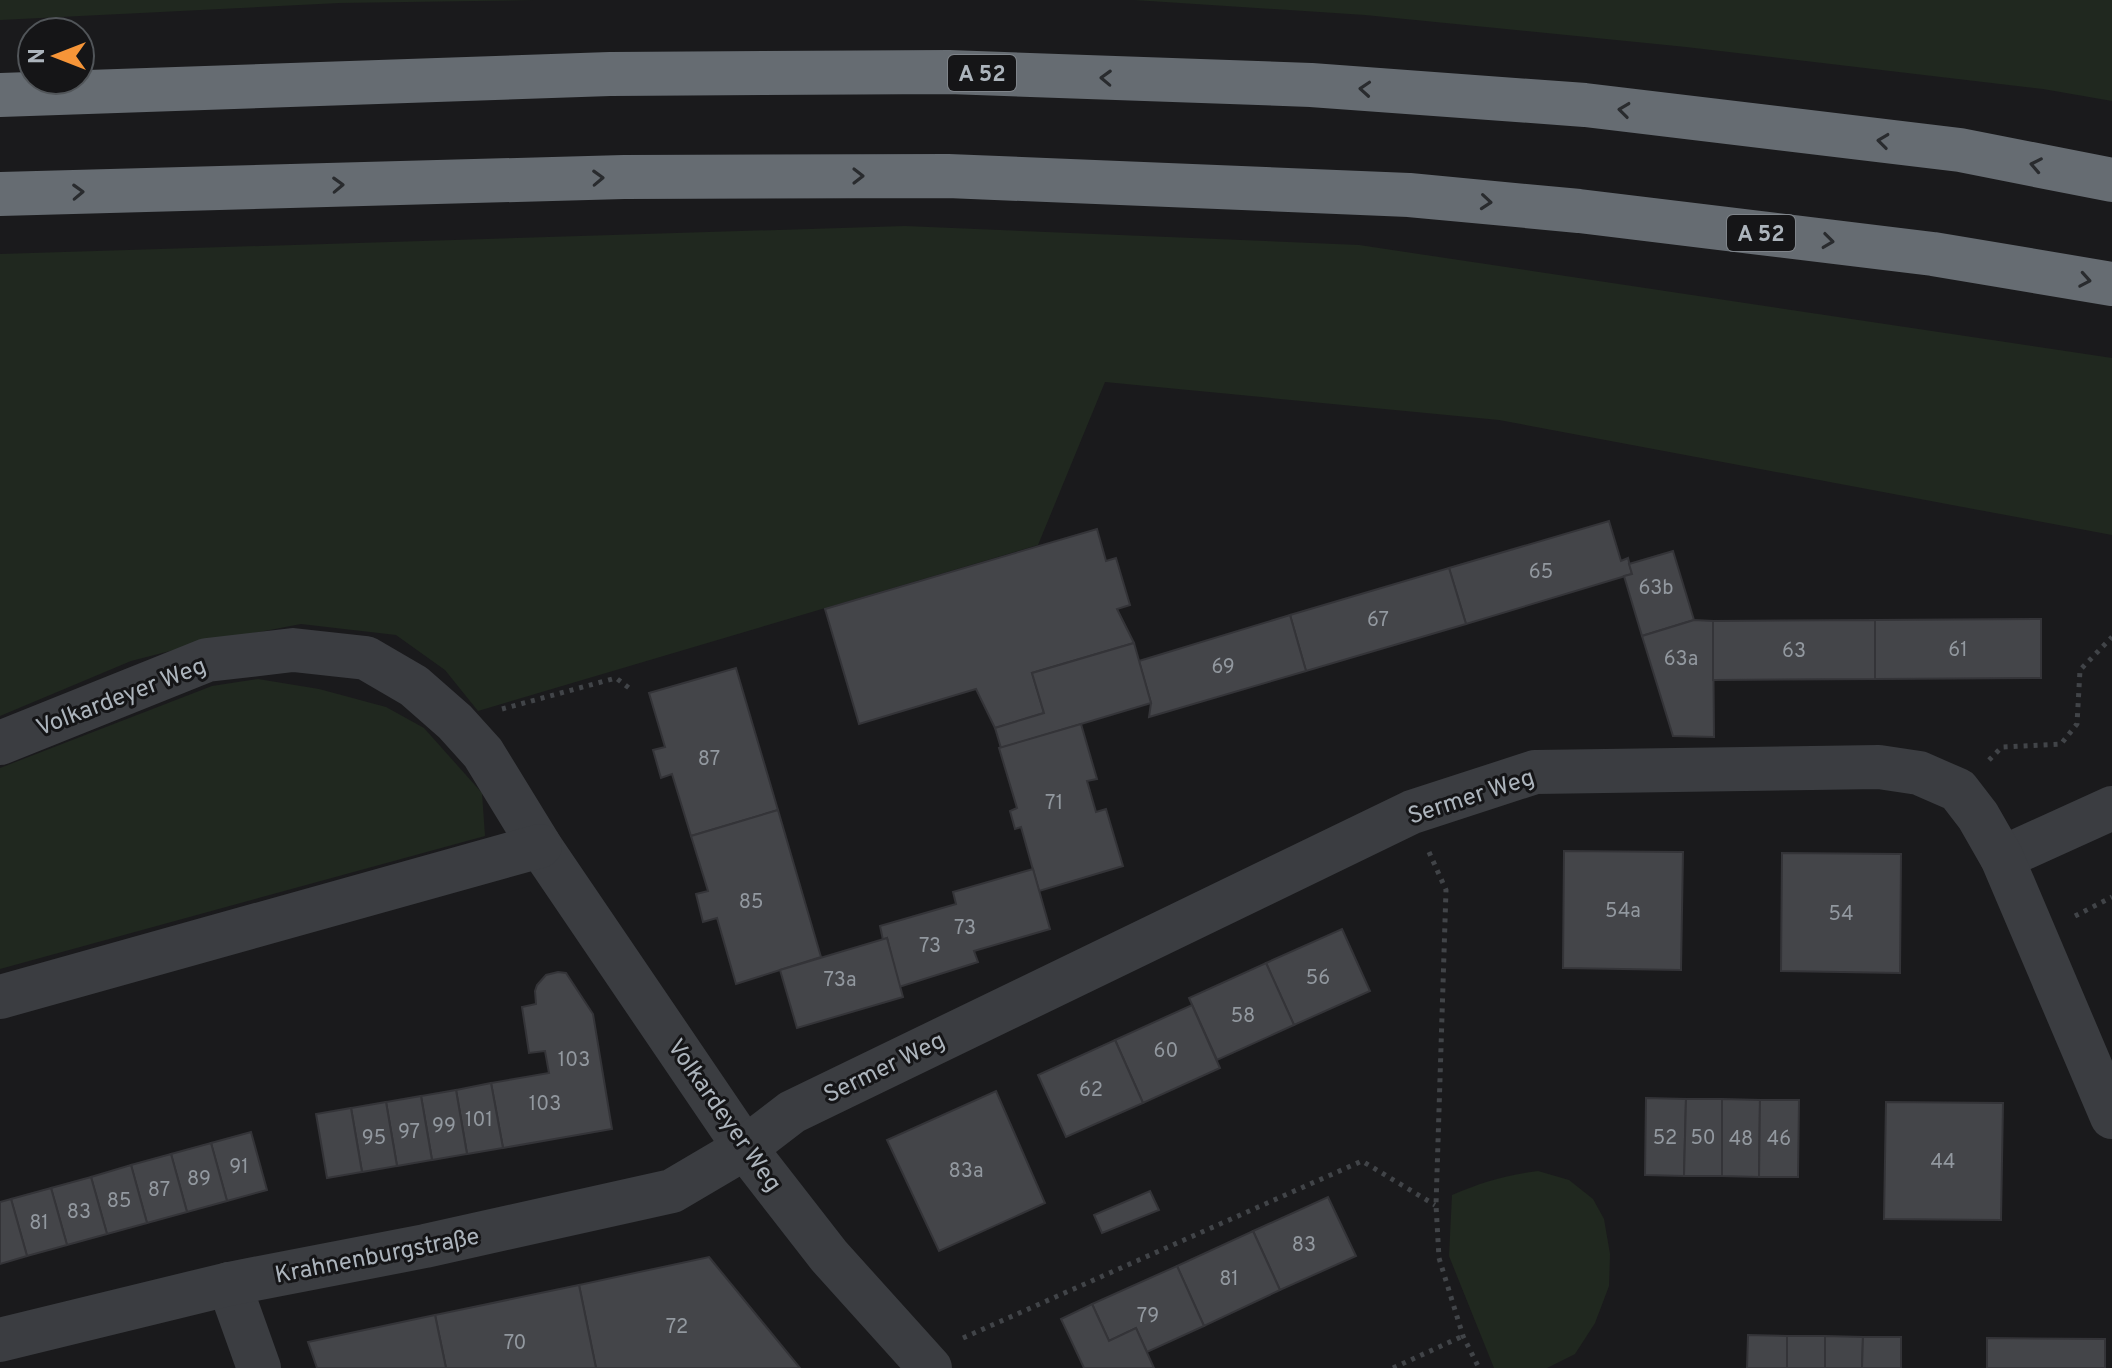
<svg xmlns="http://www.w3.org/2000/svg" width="2112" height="1368" font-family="Overpass,sans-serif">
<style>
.green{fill:#20281f}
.building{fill:#444549;stroke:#343438;stroke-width:2}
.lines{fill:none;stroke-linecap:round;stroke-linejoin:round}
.path{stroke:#414448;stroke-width:5;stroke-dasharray:4 6;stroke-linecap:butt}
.minor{stroke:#3b3d41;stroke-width:44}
.highway{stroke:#666c72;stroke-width:44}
.oneway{stroke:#292b2e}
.labels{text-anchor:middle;stroke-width:6;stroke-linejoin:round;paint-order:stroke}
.number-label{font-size:20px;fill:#92989f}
.shield{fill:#151517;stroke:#7f848a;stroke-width:2}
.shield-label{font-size:22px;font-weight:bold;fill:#acb4bc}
.street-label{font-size:24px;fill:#acb4bc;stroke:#151517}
</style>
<rect width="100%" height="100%" fill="#1a1a1c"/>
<g class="green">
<polygon points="0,0 535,0 339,3 0,20"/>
<polygon points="1134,0 2112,0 2112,101 2043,89 1686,47 1365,15"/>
<polygon points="905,226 1359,245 2112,358 2112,535 1499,420 1105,382 1038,545 478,711 445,670 396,635 301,624 201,643 131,661 0,716 0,254"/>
<polygon points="258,679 319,689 386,707 424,728 482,793 485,836 0,969 0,768 212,686"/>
<path d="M1538 1171 1569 1180 1593 1199 1604 1219 1610 1254 1609 1286 1595 1323 1575 1354 1547 1368H1494L1449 1256 1452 1195C1482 1182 1506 1175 1538 1171Z"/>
</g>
<g class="building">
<polygon points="1609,521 1621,561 1628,558 1632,574 1466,624 1449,568"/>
<polygon points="1097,529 1106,561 1116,558 1130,605 1117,609 1134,643 1032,673 1044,713 995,728 976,689 859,724 825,609"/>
<polygon points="1673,551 1694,620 1642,636 1624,576 1632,574 1629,564"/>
<polygon points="1449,568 1466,624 1306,671 1290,615"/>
<polygon points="1290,615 1306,671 1149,717 1151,703 1139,661"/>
<polygon points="2041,619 2041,678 1875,679 1875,620"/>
<polygon points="1694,620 1713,621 1714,737 1673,736 1642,636"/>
<polygon points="1875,620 1875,679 1713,680 1713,621"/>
<polygon points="1134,643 1151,703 1001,748 995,728 1044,713 1032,673"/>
<polygon points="736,668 778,810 691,836 672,774 661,778 653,750 665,747 649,693"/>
<polygon points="1081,724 1097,779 1087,781 1096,812 1106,809 1123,866 1039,891 1021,827 1015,829 1010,811 1017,808 999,748"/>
<polygon points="778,810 821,957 736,984 717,918 703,922 696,894 708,891 691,836"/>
<polygon points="1564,851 1683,852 1681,970 1563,968"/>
<polygon points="1782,853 1901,854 1900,973 1781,971"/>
<polygon points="1033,869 1050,929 974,951 978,962 899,987 887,938 883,940 880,926 956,904 953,892"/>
<polygon points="1342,929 1370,991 1294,1025 1266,963"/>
<polygon points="887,938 903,997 797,1028 780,970"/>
<polygon points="1266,963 1294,1025 1217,1060 1189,998"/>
<polygon points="558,972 566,973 593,1014 612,1129 503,1148 491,1083 549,1073 545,1051 529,1053 522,1007 536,1004 535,991 537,985 546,975"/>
<polygon points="1192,1005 1220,1068 1143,1103 1115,1040"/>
<polygon points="1115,1040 1143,1103 1066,1137 1038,1075"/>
<polygon points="491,1083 503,1148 467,1154 456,1090"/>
<polygon points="456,1090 467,1154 432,1160 421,1096"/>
<polygon points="996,1091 1045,1203 939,1251 887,1140"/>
<polygon points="421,1096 432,1160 397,1166 386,1102"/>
<polygon points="1646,1098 1686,1099 1684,1176 1645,1175"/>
<polygon points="1686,1099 1722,1099 1722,1176 1684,1176"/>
<polygon points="1722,1099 1760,1100 1759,1177 1722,1176"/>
<polygon points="1760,1100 1799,1100 1798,1177 1759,1177"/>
<polygon points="386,1102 397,1166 362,1172 351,1108"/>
<polygon points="1886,1102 2003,1103 2001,1220 1884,1219"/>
<polygon points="351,1108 362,1172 327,1178 316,1114"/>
<polygon points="251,1132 267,1190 227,1201 211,1143"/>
<polygon points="211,1143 227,1201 187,1212 171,1154"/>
<polygon points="171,1154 187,1212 147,1223 131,1165"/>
<polygon points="131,1165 147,1223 107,1234 91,1177"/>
<polygon points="91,1177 107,1234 67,1245 51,1188"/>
<polygon points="51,1188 67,1245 27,1256 11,1199"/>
<polygon points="1150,1191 1159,1210 1102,1233 1094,1215"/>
<polygon points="1328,1197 1356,1256 1280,1290 1253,1231"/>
<polygon points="11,1199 27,1256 0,1264 0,1202"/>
<polygon points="1253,1231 1280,1290 1204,1326 1177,1266"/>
<polygon points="709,1257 800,1368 596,1368 579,1285"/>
<polygon points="1177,1266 1204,1326 1147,1352 1136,1328 1109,1341 1092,1304"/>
<polygon points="579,1285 596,1368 446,1368 435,1315"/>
<polygon points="1092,1304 1109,1341 1136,1328 1154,1368 1084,1368 1061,1319"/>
<polygon points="435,1315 446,1368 317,1368 308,1342"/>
<polygon points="1748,1335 1787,1336 1787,1368 1747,1368"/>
<rect x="1787" y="1336" width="38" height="32"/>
<polygon points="1825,1336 1863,1337 1862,1368 1825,1368"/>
<polygon points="1863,1337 1901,1337 1901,1368 1862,1368"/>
<polygon points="1987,1338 2105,1339 2105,1368 1987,1368"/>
</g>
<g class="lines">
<g class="path">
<polyline points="502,709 616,678 633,691"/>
<polyline points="1989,760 2002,747 2061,744 2077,724 2080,670 2112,637"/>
<polyline points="1429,852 1446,890 1436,1205 1439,1258 1463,1336 1479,1368"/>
<polyline points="2075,916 2112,897"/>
<polyline points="963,1338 1362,1161 1435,1205"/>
<polyline points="1393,1368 1463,1336"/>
</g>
<g class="minor">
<polyline points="0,743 207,660 293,650 366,658 414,686 455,722 483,753 540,846 745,1148 829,1256 930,1368"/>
<polyline points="2002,858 2112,808"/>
<polyline points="0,997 540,846"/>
<polyline points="229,1284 259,1368"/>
<polyline points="0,1340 229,1284 425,1246 672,1191 745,1148 792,1112 1412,812 1535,772 1879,767 1919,773 1958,790 1978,816 2002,858 2112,1117"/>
</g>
<g class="highway">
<polyline points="0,95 610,74 949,72 1311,85 1585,105 1960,150 2112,180"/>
<polyline points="0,194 624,177 948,176 1409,195 1579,211 1933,254 2112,284"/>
</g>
</g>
<defs><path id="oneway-chevron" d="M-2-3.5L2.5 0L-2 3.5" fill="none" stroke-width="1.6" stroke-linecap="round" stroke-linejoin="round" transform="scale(2)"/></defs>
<g class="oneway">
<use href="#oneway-chevron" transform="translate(1106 78) rotate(-178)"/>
<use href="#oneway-chevron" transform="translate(1365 89) rotate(-176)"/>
<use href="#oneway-chevron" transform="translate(1624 110) rotate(-173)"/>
<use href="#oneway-chevron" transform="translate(1883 141) rotate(-173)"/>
<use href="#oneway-chevron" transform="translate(2036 165) rotate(-169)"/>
<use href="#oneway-chevron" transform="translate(858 176)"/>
<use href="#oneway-chevron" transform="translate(598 178) rotate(-2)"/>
<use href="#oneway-chevron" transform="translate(338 185) rotate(-2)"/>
<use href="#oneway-chevron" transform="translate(78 192) rotate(-2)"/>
<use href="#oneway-chevron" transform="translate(1486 202) rotate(5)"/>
<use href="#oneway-chevron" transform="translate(1828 241) rotate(7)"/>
<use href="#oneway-chevron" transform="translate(2085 280) rotate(10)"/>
</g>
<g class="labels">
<g class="number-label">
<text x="1541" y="578">65</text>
<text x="1656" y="594">63b</text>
<text x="1378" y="626">67</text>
<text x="1958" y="656">61</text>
<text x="1794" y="657">63</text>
<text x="1681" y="665">63a</text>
<text x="1223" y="673">69</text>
<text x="709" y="765">87</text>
<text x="1054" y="809">71</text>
<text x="751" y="908">85</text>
<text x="1623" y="917">54a</text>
<text x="1841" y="920">54</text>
<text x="965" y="934">73</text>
<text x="930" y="952">73</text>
<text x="1318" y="984">56</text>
<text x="840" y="986">73a</text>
<text x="1243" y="1022">58</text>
<text x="1166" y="1057">60</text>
<text x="574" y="1066">103</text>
<text x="1091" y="1096">62</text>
<text x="545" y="1110">103</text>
<text x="479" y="1126">101</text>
<text x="444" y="1132">99</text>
<text x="409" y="1138">97</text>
<text x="374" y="1144">95</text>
<text x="1665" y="1144">52</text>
<text x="1703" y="1144">50</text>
<text x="1741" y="1145">48</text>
<text x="1779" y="1145">46</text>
<text x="1943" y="1168">44</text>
<text x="239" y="1173">91</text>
<text x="966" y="1177">83a</text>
<text x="199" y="1185">89</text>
<text x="159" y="1196">87</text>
<text x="119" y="1207">85</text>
<text x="79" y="1218">83</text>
<text x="39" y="1229">81</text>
<text x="1304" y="1251">83</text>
<text x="1229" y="1285">81</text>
<text x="1148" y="1322">79</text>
<text x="677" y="1333">72</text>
<text x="515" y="1349">70</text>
</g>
<g class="shield">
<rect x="948" y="55" width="68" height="36" rx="6"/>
<rect x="1727" y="215" width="68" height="36" rx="6"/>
</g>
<g class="shield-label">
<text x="982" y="81">A 52</text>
<text x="1761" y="241">A 52</text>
</g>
<g class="street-label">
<text transform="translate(121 696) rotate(-21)" y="8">Volkardeyer Weg</text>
<text transform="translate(1471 796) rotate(-18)" y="8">Sermer Weg</text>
<text transform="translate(884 1067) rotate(-26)" y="8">Sermer Weg</text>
<text transform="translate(725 1115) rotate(55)" y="8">Volkardeyer Weg</text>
<text transform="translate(377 1255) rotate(-11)" y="8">Krahnenburgstraße</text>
</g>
</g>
<g transform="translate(56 56) rotate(270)"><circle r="38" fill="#151517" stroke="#515559" stroke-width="2"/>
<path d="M0-6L14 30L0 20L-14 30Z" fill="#f69538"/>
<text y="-12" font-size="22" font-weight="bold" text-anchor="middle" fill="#acb4bc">N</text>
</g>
</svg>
